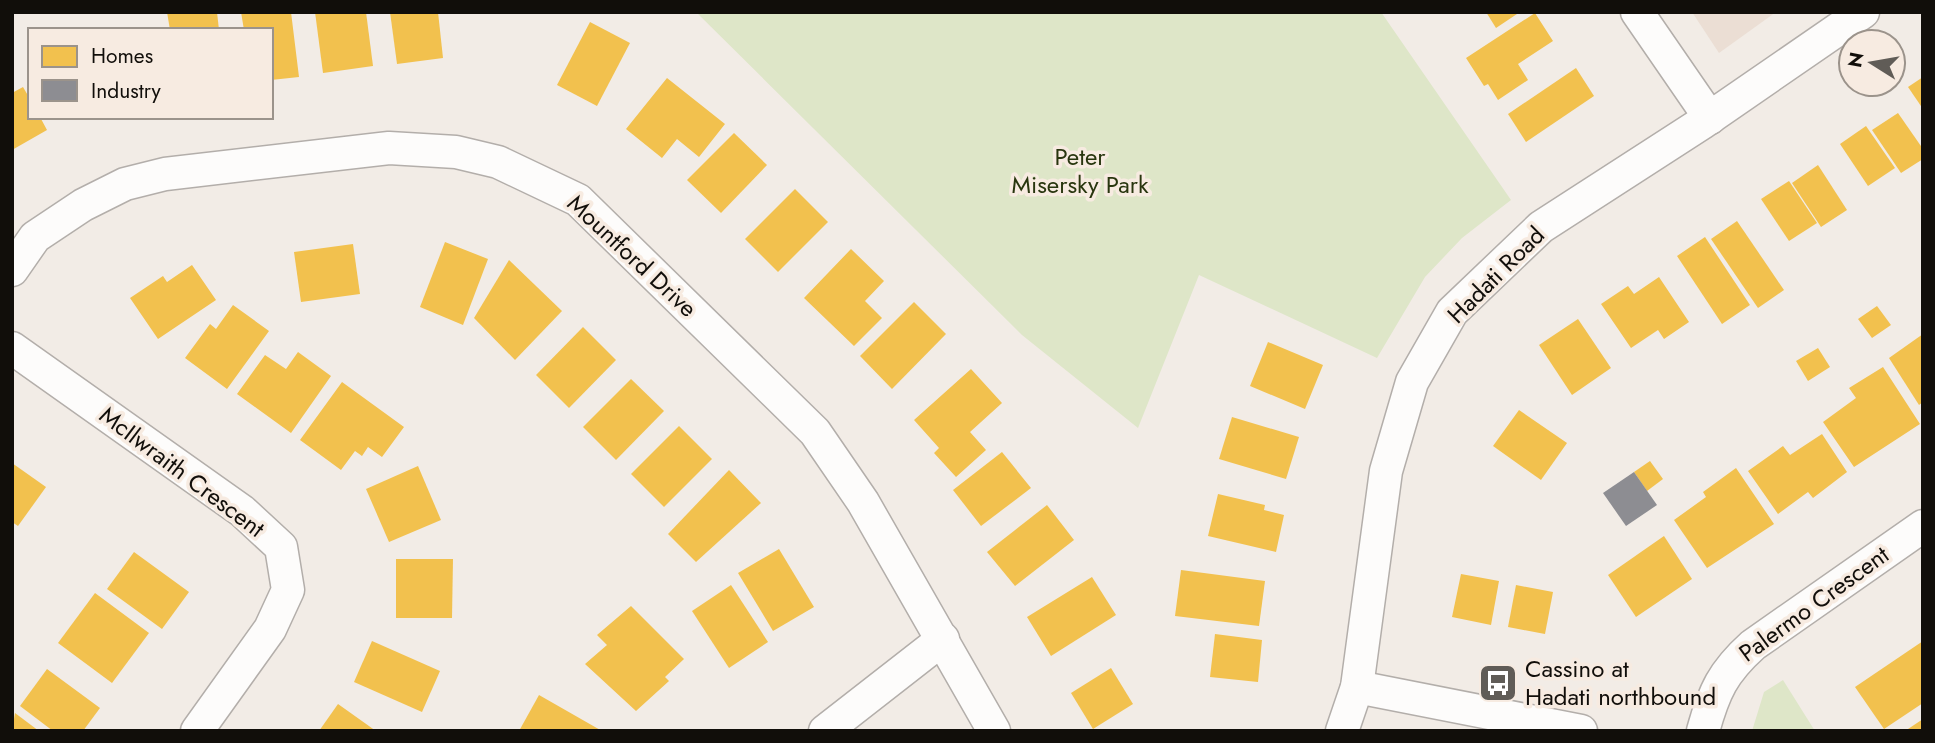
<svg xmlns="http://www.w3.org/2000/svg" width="1935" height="743" font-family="Jost,sans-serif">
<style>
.built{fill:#ebded4}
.green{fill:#dee6c8}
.homes{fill:#f2c14e}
.industry{fill:#8d8d92}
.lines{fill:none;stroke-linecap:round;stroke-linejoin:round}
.minor-casing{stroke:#b3aeaa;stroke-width:35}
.minor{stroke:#fdfcfb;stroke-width:32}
.labels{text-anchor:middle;stroke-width:7;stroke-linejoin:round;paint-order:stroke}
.park-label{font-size:24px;fill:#29360f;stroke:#f7ebe1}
.street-label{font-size:24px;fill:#110e0a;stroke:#f7ebe1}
.poi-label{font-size:24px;fill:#110e0a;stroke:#f7ebe1;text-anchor:start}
</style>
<rect width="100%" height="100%" fill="#f2ece6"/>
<polygon class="built" points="1692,12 1776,12 1719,53"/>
<g class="green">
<polygon points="696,12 1381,12 1511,200 1462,238 1425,277 1377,358 1199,275 1138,428 1022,335"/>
<polygon points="1783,680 1815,731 1752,731 1764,692"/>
</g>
<g class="homes">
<polygon points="167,12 217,12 219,30 170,30"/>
<polygon points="241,12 291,12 299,77 271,80 271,30 244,30"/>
<polygon points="315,12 366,12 373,66 323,73"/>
<polygon points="390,12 438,12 443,58 397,64"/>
<polygon points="1486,12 1520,12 1496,28"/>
<polygon points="1535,13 1553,41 1518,64 1528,80 1498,100 1488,84 1484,86 1466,58"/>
<polygon points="590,22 630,43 597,106 557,85"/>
<polygon points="1576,68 1594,96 1526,142 1508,114"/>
<polygon points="1923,77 1923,109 1908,87"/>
<polygon points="667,78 725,124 699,157 677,139 662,158 626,129"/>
<polygon points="23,87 30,99 30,117 40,117 47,130 12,150 12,93"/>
<polygon points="1898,113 1923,149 1923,159 1901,173 1872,130"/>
<polygon points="1866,126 1895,168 1868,186 1840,144"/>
<polygon points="734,133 767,165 721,213 687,180"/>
<polygon points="1818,165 1847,210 1821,227 1792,183"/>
<polygon points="1789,181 1817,223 1789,241 1761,199"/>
<polygon points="795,189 828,222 778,272 745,239"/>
<polygon points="1737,221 1784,290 1758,308 1711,239"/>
<polygon points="1705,237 1750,305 1722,324 1677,256"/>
<polygon points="445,242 488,259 463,325 420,307"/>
<polygon points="353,244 360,294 301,302 294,252"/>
<polygon points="851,249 884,281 865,301 882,318 854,346 804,298"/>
<polygon points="509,260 562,311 515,360 474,318"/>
<polygon points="192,265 216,300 158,339 130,298 163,276 167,282"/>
<polygon points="1659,277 1689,322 1664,339 1658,330 1631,348 1601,304 1628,286 1634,294"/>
<polygon points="914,302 946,334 892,389 860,356"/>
<polygon points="233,305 269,331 227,389 185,358 210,324 216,329"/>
<polygon points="1877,306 1891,325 1872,338 1858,319"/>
<polygon points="1578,319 1611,368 1572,395 1539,345"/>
<polygon points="583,327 616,360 569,408 536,375"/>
<polygon points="1923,334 1923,402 1919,405 1889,358"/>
<polygon points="1268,342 1323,365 1305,409 1250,386"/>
<polygon points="1818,348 1830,367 1808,381 1796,361"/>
<polygon points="298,352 331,376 291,433 237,394 265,355 286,369"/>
<polygon points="1883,367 1920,424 1854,467 1823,422 1856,398 1849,388"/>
<polygon points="971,369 1002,403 970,432 986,450 956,477 934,453 939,448 914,420"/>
<polygon points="631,379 664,411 616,460 583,427"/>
<polygon points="342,382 404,427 382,457 368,447 362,456 355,451 341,470 300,440"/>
<polygon points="1519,410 1567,443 1541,480 1493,446"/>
<polygon points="1232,417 1299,437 1286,479 1219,459"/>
<polygon points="679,426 712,459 664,507 631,474"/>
<polygon points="1822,434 1847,472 1813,498 1808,492 1778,514 1748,471 1783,446 1790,455"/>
<polygon points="1002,452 1031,488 981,526 953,490"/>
<polygon points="1650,461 1663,479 1647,491 1634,472"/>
<polygon points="12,463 46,487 18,526 12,522"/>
<polygon points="418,466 441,520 389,542 366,489"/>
<polygon points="1736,468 1774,524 1707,568 1674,520 1706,497 1703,492"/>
<polygon points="729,470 761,503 696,562 668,534"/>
<polygon points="1218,494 1265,505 1264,510 1284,515 1276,552 1208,536"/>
<polygon points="1047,505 1074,540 1015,586 987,552"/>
<polygon points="1664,536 1692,579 1636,617 1608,575"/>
<polygon points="779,549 814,607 773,631 738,573"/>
<polygon points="134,552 189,592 162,629 107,589"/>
<polygon points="396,559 453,559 452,618 396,618"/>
<polygon points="1181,570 1265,581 1259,626 1175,616"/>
<polygon points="1461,574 1499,581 1491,625 1452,617"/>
<polygon points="1092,577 1116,615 1051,656 1027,617"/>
<polygon points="731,585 768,642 729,668 692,611"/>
<polygon points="1516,585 1553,592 1545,634 1508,627"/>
<polygon points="95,593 149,633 112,683 58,643"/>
<polygon points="631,606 684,659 665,677 669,681 636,711 585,664 607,645 597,635"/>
<polygon points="1215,634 1262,640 1258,682 1210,677"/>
<polygon points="372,641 440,671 422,712 354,682"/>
<polygon points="1923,641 1923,703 1884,729 1855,687"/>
<polygon points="1111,668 1133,704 1093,729 1071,693"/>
<polygon points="47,669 100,708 83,731 53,731 20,706"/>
<polygon points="539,695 602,731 519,731"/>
<polygon points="338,704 376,731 319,731"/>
<polygon points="15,713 39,731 12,731"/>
<polygon points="1923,719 1923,731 1905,731"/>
</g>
<polygon class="industry" points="1634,472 1657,505 1626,526 1603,493"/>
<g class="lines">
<defs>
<g id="minor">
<polyline points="1637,12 1710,118"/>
<polyline points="12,270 35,237 83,205 125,184 165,174 389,148 456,152 498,162 578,200 815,432 863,502 994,731"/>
<polyline points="12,348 242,511 281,547 288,590 270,629 197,731"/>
<polyline points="1357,687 1581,731"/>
<polyline points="825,731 943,639"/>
<polyline points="1342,731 1357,687 1386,471 1412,382 1452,312 1541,227 1702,123 1863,12"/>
<path d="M1703 731C1714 691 1723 672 1753 645L1923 526"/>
</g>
</defs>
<use href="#minor" class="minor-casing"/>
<use href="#minor" class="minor"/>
</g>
<defs>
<symbol id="bus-square" viewBox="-11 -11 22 22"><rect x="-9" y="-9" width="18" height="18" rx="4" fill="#605c57" stroke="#f7ebe1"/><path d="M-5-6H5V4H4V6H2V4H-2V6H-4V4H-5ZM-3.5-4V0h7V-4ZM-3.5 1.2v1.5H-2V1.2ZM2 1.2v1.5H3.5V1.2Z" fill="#fff"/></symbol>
</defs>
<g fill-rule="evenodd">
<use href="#bus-square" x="1476" y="661" width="44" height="44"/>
</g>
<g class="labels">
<g class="park-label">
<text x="1080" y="165">Peter<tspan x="1080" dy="28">Misersky Park</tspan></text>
</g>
<g class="street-label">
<text transform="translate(632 256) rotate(43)" y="8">Mountford Drive</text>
<text transform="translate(1496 275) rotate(-45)" y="8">Hadati Road</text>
<text transform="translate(182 472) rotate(37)" y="8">McIlwraith Crescent</text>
<text transform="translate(1814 604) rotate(-36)" y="8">Palermo Crescent</text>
</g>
<g class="poi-label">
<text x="1525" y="677">Cassino at<tspan x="1525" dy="28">Hadati northbound</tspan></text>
</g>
</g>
<rect width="1935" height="743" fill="none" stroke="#110e0a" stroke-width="28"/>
<rect x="28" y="28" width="245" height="91" fill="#f7ebe1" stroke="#9b938b" stroke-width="2"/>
<rect x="42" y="46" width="35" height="21" fill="#f2c14e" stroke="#9b938b" stroke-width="2"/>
<text x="91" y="63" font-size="21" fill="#110e0a">Homes</text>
<rect x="42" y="80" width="35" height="21" fill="#8d8d92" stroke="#9b938b" stroke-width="2"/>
<text x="91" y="98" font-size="21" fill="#110e0a">Industry</text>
<g transform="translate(1872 63) rotate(281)"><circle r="33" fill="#f7ebe1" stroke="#9b938b" stroke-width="2"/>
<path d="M0-5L12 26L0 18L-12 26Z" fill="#605c57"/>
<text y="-10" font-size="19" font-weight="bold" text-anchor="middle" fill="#110e0a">N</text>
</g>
</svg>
